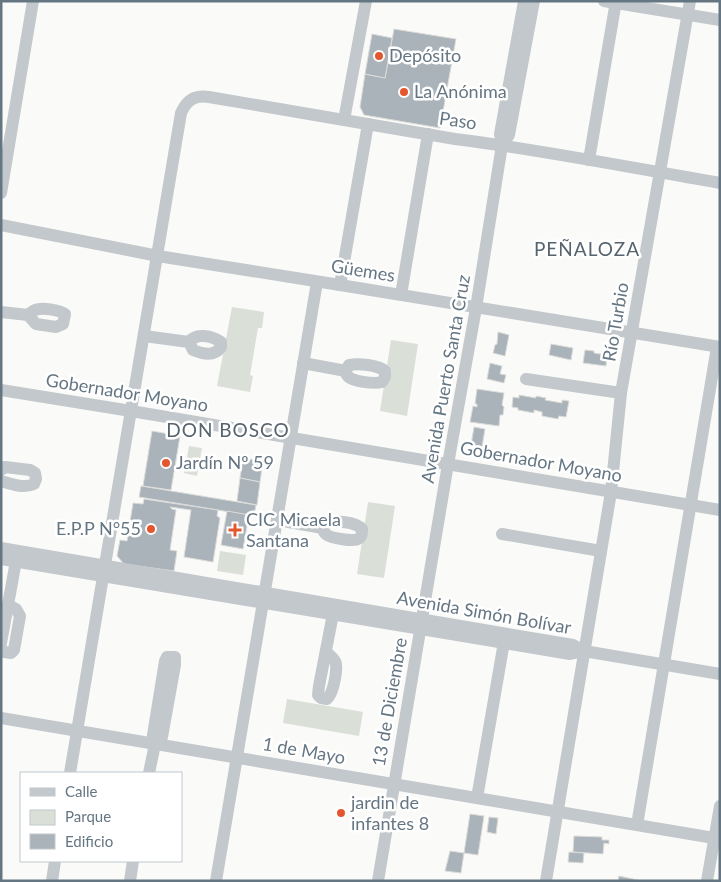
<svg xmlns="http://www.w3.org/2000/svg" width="721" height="882" font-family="Lato,sans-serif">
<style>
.green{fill:#dadfd7}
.building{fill:#aab3b9;stroke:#dcdcda}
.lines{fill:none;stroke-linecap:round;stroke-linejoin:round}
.minor{stroke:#c3c8cc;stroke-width:12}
.poi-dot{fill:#e4572e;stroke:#fff;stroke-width:2}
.labels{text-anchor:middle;stroke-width:5;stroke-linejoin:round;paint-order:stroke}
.poi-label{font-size:18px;fill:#657683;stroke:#fff;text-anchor:start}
.street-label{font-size:18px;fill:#657683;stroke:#fff}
.neighbourhood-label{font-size:19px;letter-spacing:1px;fill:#57646e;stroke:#fff}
</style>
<rect width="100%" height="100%" fill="#fafaf8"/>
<g class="green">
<polygon points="232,307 264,312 262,328 258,328 250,375 253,376 250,392 217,386"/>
<polygon points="391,340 418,344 407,416 380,411"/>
<polygon points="189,446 202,448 197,476 184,473"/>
<polygon points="368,502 395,506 384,578 357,574"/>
<polygon points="220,551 246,555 243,575 217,571"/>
<polygon points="287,699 363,712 359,736 283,723"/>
</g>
<g class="building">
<polygon points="394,29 456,39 440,128 364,115 360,107 365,74 385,78"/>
<polygon points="372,34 392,38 385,78 365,74"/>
<polygon points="498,332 509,335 505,356 493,353 495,345 497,344"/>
<polygon points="551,344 573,348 571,360 549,355"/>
<polygon points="585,350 594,351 594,353 607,355 606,366 583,363"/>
<polygon points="490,363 502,366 500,374 506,375 504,383 487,379"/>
<polygon points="477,389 504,393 502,405 504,407 503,415 500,415 499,426 470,422 473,406 477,407 477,404 475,404"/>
<polygon points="519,395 536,398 536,396 546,398 545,400 562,403 562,400 569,401 566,417 559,416 558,419 542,416 542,412 534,410 534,413 518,410 518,408 512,407 513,397 519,398"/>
<polygon points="474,427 485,429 482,447 471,445"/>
<polygon points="152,431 180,436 171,490 143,486"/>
<polygon points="243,458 263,461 260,482 240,478"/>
<polygon points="240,478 260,482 257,505 237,501"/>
<polygon points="141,486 256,505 254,516 139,497"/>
<polygon points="144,499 218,510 217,516 220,518 213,562 184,557 191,510 170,507 172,509 176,510 170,550 177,551 174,571 124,564 117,556 120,540 127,541 133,503 143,504"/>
<polygon points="227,511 249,515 243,549 221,545"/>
<polygon points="470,814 484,816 478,855 464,853"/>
<polygon points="489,817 498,818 496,834 487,832"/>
<polygon points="574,836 602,837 602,840 609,840 609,844 604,843 603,854 573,852"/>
<polygon points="450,851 464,853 461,873 445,871"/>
<polygon points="569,852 584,853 583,863 568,862"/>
<polygon points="619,876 638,880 638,881 618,881"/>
</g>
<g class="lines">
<g class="minor">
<polyline points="604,1 720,20"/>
<polyline points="344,120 366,1"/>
<polyline points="502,145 509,135 534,1"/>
<polyline points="589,160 616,1"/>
<polyline points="1,193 33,1"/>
<polyline points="1,225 158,256 340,285 720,347"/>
<polyline points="340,285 368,124"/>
<polyline points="401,295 428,134"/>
<path d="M1 312 28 315 36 324 56 327 63 324 65 314C59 310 42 307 35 310 32 312 30 313 28 315"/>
<path d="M144 336 189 342 193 350C203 354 214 357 221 347V342C212 336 196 332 189 342"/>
<path d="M303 363 346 371C346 372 346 374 347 375 350 382 375 384 382 382L385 377V371C378 365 358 363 349 365L346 371"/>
<polyline points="526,379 621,393"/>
<polyline points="1,390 131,411 720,510"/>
<path d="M1 470 5 467 30 470 35 473 36 479 34 484C24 489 11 484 1 481"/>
<path d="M277 520 323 528C324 532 323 532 327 535 331 538 354 542 358 539 362 537 362 533 362 529 356 522 335 520 327 523L323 528"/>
<polyline points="502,534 601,551"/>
<polyline points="1,548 573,645 584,651 720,674"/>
<polyline points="1,559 570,654 584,651"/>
<polyline points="1,643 16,561"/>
<polyline points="1,648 4,652 11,653 14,650 20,616 16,609 8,605"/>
<path d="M326 651C329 656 335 658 336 664 337 673 333 694 327 699L321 698 318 695 319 686 333 614"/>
<polyline points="1,718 720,839"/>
<path d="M70 773 181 113C187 100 194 95 209 97L455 139C544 150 632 168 720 183"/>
<polyline points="149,773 155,744 153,735 165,661 167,657 175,657 175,665 162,737 155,744"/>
<polyline points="477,798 504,642"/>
<polyline points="637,825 717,347"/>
<polyline points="52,881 55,861"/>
<polyline points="130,881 133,861"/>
<polyline points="216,881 317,282"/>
<polyline points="378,881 448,464 476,308 502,145 500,134 524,1"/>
<polyline points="546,881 611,492 621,393 690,1"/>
<polyline points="707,881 720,806"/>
</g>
</g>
<g class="poi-dot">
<circle cx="379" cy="56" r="5"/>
<circle cx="404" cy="92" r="5"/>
<circle cx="166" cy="463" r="5"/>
<circle cx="151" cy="529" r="5"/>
<path d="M232.5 522.5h5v5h5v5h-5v5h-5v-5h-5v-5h5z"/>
<circle cx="341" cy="813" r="5"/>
</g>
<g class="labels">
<g class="poi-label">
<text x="389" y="62">Depósito</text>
<text x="414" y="98">La Anónima</text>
<text x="176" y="469">Jardín Nº 59</text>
<text x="246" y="526">CIC Micaela<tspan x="246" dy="21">Santana</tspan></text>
<text x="141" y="535" text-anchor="end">E.P.P N°55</text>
<text x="351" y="809">jardin de<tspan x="351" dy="21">infantes 8</tspan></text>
</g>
<g class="street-label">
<text transform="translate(458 121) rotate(8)" y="6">Paso</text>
<text transform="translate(363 271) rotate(9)" y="6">Güemes</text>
<text transform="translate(616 322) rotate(-80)" y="6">Río Turbio</text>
<text transform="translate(446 379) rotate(-80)" y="6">Avenida Puerto Santa Cruz</text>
<text transform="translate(127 393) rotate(9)" y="6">Gobernador Moyano</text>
<text transform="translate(541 462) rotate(10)" y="6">Gobernador Moyano</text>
<text transform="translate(484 613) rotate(10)" y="6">Avenida Simón Bolívar</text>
<text transform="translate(390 702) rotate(-80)" y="6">13 de Diciembre</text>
<text transform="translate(304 751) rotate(10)" y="6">1 de Mayo</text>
</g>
<g class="neighbourhood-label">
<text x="587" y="256">PEÑALOZA</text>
<text x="228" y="437">DON BOSCO</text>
</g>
</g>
<rect width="721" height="882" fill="none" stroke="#657683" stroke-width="5"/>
<rect x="20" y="772" width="162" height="90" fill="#ffffff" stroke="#c1c8cd"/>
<rect x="30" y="788" width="25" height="8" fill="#c3c8cc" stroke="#c1c8cd"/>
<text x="65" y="797" font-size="15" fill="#657683">Calle</text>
<rect x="30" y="810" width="25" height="15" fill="#dadfd7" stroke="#c1c8cd"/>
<text x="65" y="822" font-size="15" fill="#657683">Parque</text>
<rect x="30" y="834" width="25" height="15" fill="#aab3b9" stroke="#c1c8cd"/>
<text x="65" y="847" font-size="15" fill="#657683">Edificio</text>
</svg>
